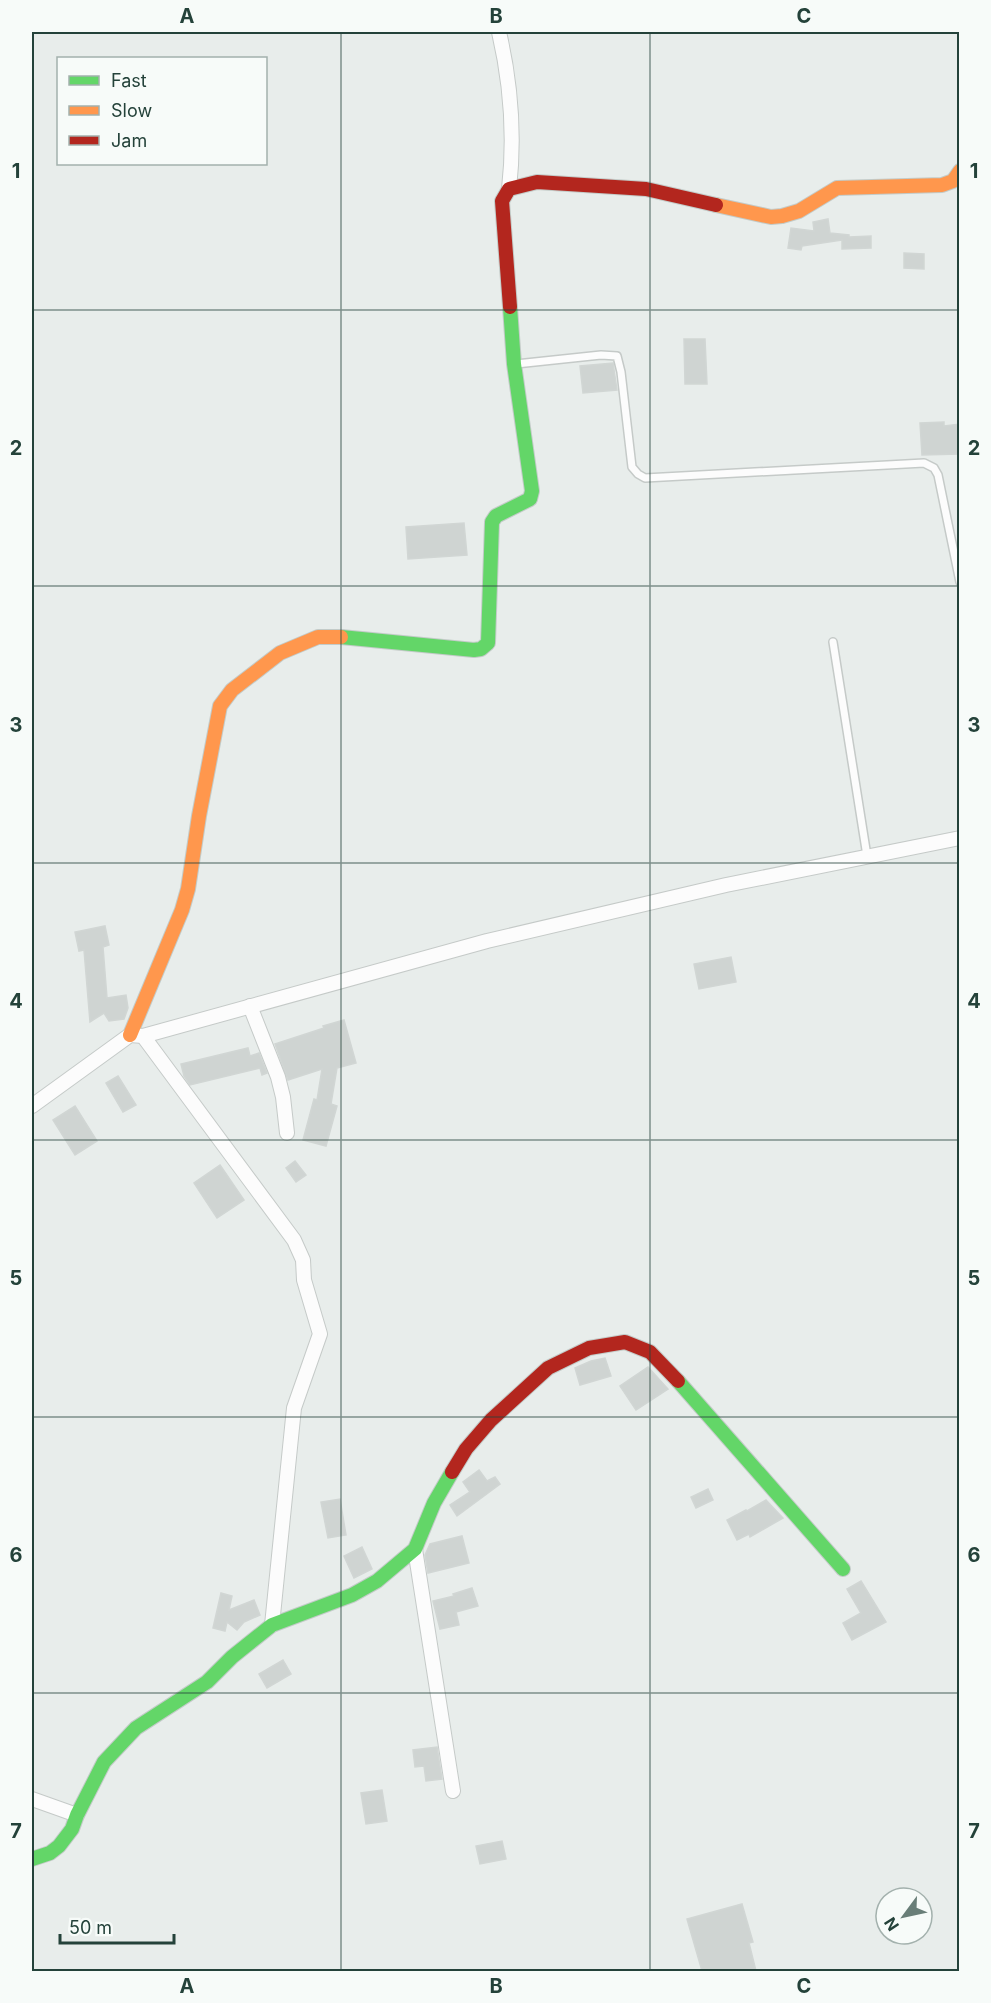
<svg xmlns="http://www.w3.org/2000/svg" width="991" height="2003" font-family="Inter,sans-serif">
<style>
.building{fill:#cfd4d2;stroke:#d1d6d4;stroke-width:1.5}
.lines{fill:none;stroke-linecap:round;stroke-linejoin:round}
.lane-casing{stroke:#c5cac8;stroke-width:10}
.street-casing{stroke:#c5cac8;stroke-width:16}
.fast-casing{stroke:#c3cbc8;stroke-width:16}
.slow-casing{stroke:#c3cbc8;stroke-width:16}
.jam-casing{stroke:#c3cbc8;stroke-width:16}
.lane{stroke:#fcfcfc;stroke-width:7}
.street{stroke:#fcfcfc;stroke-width:14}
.fast{stroke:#63d668;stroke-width:14}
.slow{stroke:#ff974d;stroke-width:14}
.jam{stroke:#b3261e;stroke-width:14}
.grid{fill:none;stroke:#24423a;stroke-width:1.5;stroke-opacity:0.55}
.neatline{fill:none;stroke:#24423a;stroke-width:2}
.grid-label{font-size:20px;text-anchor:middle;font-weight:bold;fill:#24423a}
</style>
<rect width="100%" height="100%" fill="#e8edeb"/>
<g class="building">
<polygon points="828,219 830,233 849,235 849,237 871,236 871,248 842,249 842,240 802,246 801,250 788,248 791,228 814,231 813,222"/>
<polygon points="904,253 924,254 924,269 904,268"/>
<polygon points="684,339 705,339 707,384 685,384"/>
<polygon points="613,363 617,390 583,393 580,366"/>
<polygon points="944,422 944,426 960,424 960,454 922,455 920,423"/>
<polygon points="464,523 467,555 408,559 406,527"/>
<polygon points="105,926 109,945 103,947 107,998 126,995 128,1008 124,1019 109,1021 104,1013 90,1022 84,950 79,951 75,932"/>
<polygon points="731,957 736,982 699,989 694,964"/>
<polygon points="344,1020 356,1063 337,1068 331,1104 337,1106 326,1146 303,1140 314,1099 317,1100 322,1069 288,1080 275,1044 324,1028 323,1026"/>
<polygon points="248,1048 250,1056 259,1053 267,1073 262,1075 260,1068 190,1085 184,1076 181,1064"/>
<polygon points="118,1076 136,1105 123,1112 106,1083"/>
<polygon points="75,1106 97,1141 75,1155 53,1120"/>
<polygon points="295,1161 306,1175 296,1182 286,1168"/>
<polygon points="220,1165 244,1200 217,1218 194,1183"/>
<polygon points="605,1358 611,1376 580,1385 575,1368 591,1361"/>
<polygon points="648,1367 668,1389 636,1410 620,1386"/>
<polygon points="479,1470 487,1481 495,1477 500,1484 457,1516 450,1505 470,1492 463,1482"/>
<polygon points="708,1489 713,1500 696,1508 691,1497"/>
<polygon points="340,1499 346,1535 328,1538 321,1502"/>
<polygon points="766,1500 783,1518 750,1537 749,1534 737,1540 727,1520 746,1510 747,1511"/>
<polygon points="462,1536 469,1563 428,1573 425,1555 430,1544"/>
<polygon points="362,1547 372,1569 354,1578 344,1556"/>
<polygon points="861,1581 886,1622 852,1640 843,1623 861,1613 847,1589"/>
<polygon points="472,1588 478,1606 456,1612 459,1625 440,1629 433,1601 454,1596 453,1594"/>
<polygon points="221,1593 232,1596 229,1610 254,1600 260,1615 244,1622 237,1630 227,1622 225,1631 213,1628"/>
<polygon points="283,1660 291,1674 267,1688 259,1674"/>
<polygon points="437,1747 442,1779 426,1781 424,1766 415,1767 413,1750"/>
<polygon points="382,1790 387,1821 366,1824 361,1793"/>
<polygon points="502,1841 506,1859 480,1864 476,1846"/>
<polygon points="742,1904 753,1942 749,1943 756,1971 702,1971 687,1919"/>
</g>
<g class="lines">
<defs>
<g id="lane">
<polyline points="516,364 601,355 617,356 621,372 632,467 638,474 645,478 924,463 934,468 938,475 960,582"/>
<polyline points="833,642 867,856"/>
</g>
<g id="street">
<path d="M499 32C511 84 515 136 509 189"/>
<polyline points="250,1006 278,1077 283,1097 287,1133"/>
<polyline points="143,1036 294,1240 303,1260 304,1280 320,1334 294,1408 272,1625"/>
<polyline points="32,1106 130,1035 143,1036 487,941 726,885 960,838"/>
<polyline points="415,1549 453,1791"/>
<polyline points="32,1799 77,1815"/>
</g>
<g id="fast">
<polyline points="341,637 474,650 481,649 488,643 492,522 496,516 530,499 532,491 514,364 510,307"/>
<polyline points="678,1381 843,1569"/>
<polyline points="32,1859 50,1853 59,1846 72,1829 77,1815 104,1762 136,1728 207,1682 232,1657 272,1625 352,1595 377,1581 415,1549 434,1503 452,1472"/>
</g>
<g id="slow">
<polyline points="716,205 771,217 782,216 799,211 837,188 942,185 953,181 960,171"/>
<polyline points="130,1035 182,910 188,889 199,816 220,706 232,690 280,653 318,637 341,637"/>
</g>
<g id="jam">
<polyline points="510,307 502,201 509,189 537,182 646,189 716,205"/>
<polyline points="452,1472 466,1449 491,1420 548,1368 589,1348 625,1342 650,1352 678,1381"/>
</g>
</defs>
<use href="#lane" class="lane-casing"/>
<use href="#street" class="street-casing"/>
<use href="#fast" class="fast-casing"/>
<use href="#slow" class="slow-casing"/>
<use href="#jam" class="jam-casing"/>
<use href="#lane" class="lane"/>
<use href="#street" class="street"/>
<use href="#fast" class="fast"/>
<use href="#slow" class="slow"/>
<use href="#jam" class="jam"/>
</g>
<path class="grid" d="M341 32V1972M650 32V1972M32 310H960M32 586H960M32 863H960M32 1140H960M32 1417H960M32 1693H960"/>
<rect width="991" height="2003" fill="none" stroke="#f7fbf9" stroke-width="66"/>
<rect x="57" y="57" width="210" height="108" fill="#f7fbf9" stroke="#a3b1ad" stroke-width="1.5"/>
<rect x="69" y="76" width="30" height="9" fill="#63d668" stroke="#a3b1ad" stroke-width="1.5"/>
<text x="111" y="87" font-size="18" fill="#24423a">Fast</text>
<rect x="69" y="106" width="30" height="9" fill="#ff974d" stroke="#a3b1ad" stroke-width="1.5"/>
<text x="111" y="117" font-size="18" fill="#24423a">Slow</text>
<rect x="69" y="136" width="30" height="9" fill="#b3261e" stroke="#a3b1ad" stroke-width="1.5"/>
<text x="111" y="147" font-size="18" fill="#24423a">Jam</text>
<g transform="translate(904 1916) rotate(237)"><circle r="28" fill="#f7fbf9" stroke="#a3b1ad" stroke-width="1.5"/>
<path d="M0-4.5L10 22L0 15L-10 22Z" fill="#697e78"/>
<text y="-9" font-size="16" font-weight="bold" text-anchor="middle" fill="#24423a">N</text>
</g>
<path d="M60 1934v9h114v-9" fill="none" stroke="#24423a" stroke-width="3"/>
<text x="69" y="1934" font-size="18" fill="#24423a" stroke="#f7fbf9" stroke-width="4.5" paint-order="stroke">50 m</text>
<rect x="33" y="33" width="925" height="1937" class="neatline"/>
<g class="grid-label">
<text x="187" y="23">A</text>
<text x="496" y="23">B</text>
<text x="804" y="23">C</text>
<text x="16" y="178">1</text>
<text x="974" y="178">1</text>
<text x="16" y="455">2</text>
<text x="974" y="455">2</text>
<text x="16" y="732">3</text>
<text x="974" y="732">3</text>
<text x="16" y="1008">4</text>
<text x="974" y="1008">4</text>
<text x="16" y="1285">5</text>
<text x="974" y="1285">5</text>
<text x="16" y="1562">6</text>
<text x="974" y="1562">6</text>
<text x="16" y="1838">7</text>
<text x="974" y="1838">7</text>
<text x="187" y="1993">A</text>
<text x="496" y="1993">B</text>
<text x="804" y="1993">C</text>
</g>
</svg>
